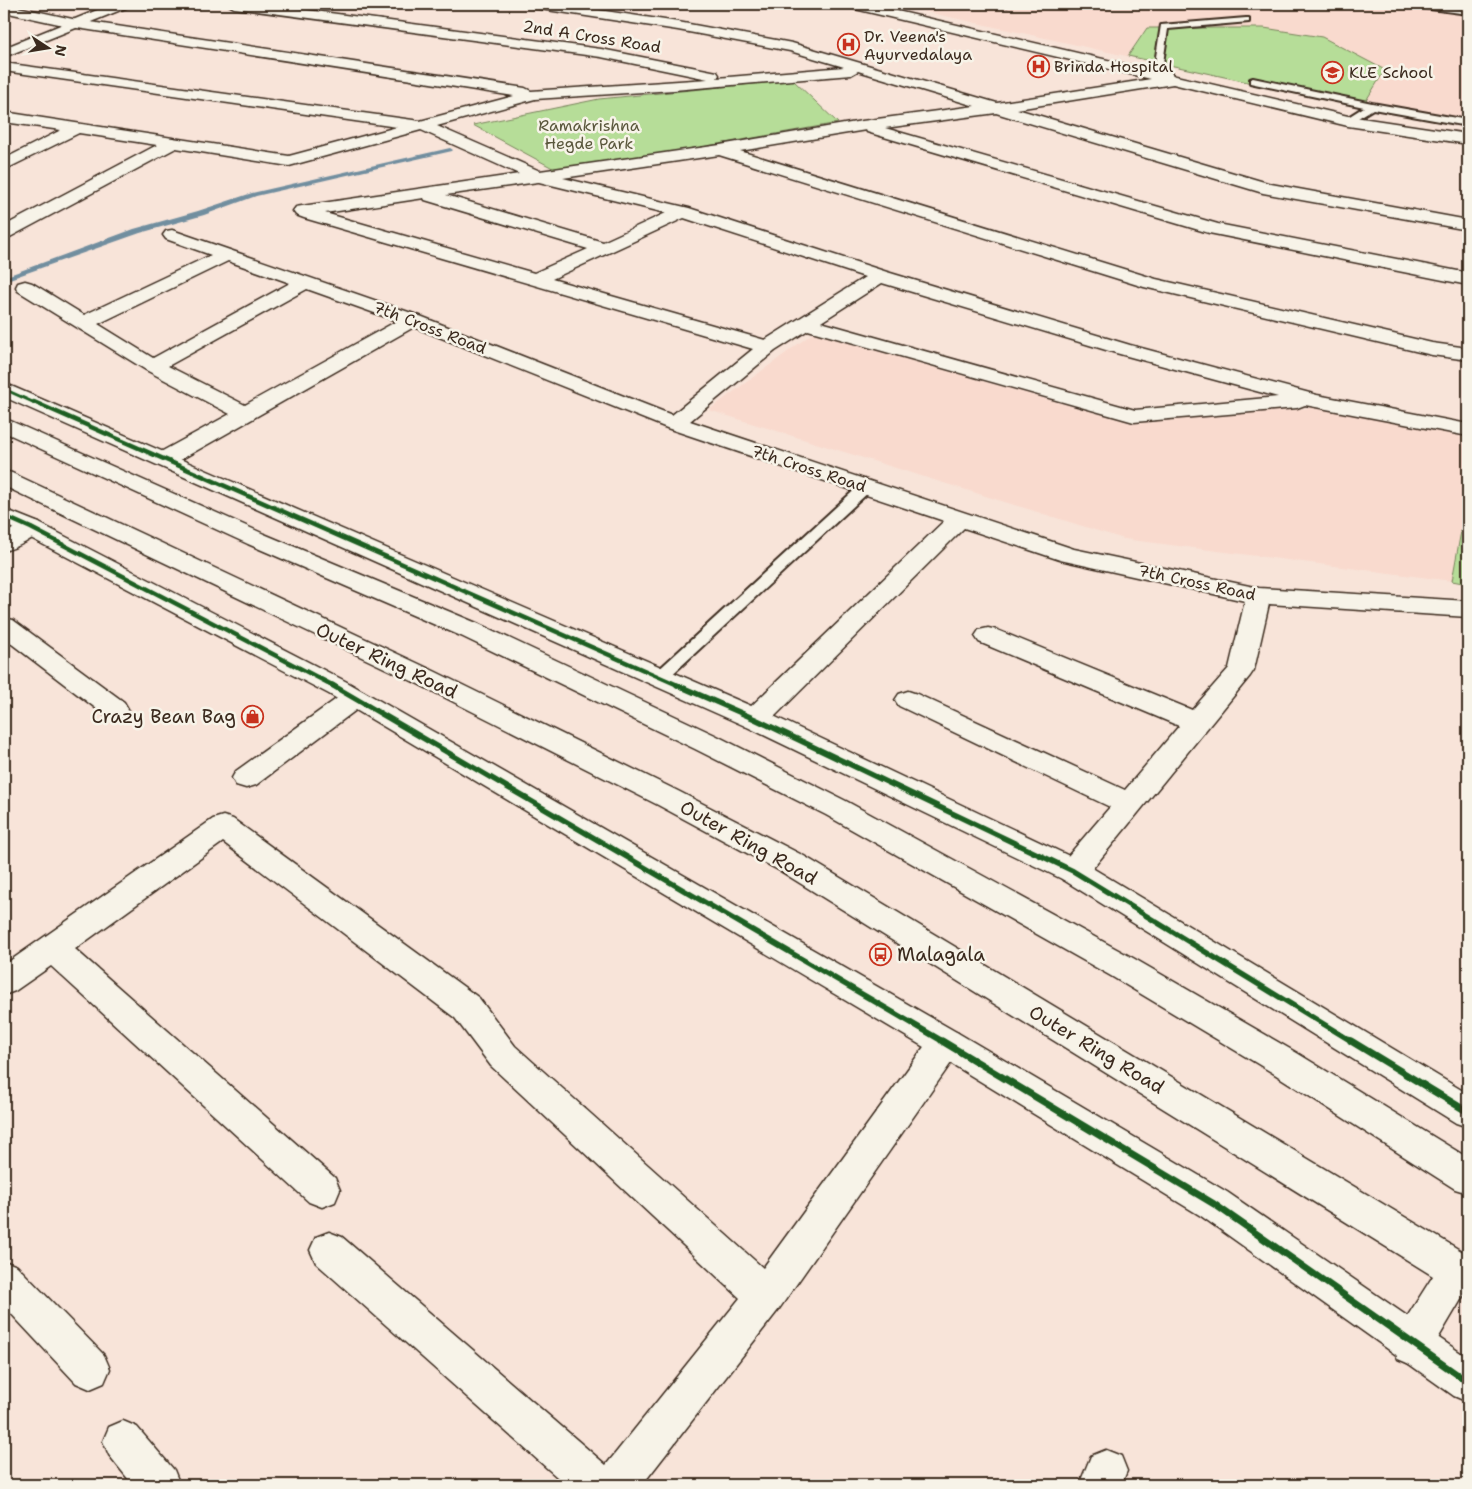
<svg xmlns="http://www.w3.org/2000/svg" width="1472" height="1489" font-family="'Shantell Sans',sans-serif">
<style>
.built{fill:#f9dace}
.green{fill:#b6dd98;stroke:#78845b}
.lines{fill:none;stroke-linecap:round;stroke-linejoin:round}
.stream{fill:#718e9f;fill-rule:evenodd}
.service-casing{stroke:#3b2a1e;stroke-width:4}
.minor-casing{stroke:#3b2a1e;stroke-width:3}
.tertiary-casing{stroke:#3b2a1e;stroke-width:3}
.trunk-casing{stroke:#3b2a1e;stroke-width:3}
.service{fill:#f7f3e8;fill-rule:evenodd}
.minor{fill:#f7f3e8;fill-rule:evenodd}
.tertiary{fill:#f7f3e8;fill-rule:evenodd}
.trunk{fill:#f7f3e8;fill-rule:evenodd}
.cycleway-far3-casing{stroke:#f7f3e8;stroke-width:5}
.cycleway-far2-casing{stroke:#f7f3e8;stroke-width:7}
.cycleway-far1-casing{stroke:#f7f3e8;stroke-width:9}
.cycleway-casing{stroke:#f7f3e8;stroke-width:10}
.cycleway-far3{stroke:#1b5e20;stroke-width:3}
.cycleway-far2{stroke:#1b5e20;stroke-width:4.5}
.cycleway-far1{stroke:#1b5e20;stroke-width:5.5}
.cycleway{stroke:#1b5e20;stroke-width:7}
.labels{text-anchor:middle;stroke-width:5;stroke-linejoin:round;paint-order:stroke}
.far-street-label{font-size:16px;fill:#3b2a1e;stroke:#f7f3e8}
.far-poi-label{font-size:16px;fill:#3b2a1e;stroke:#f7f3e8;text-anchor:start}
.far-park-label{font-size:16px;fill:#5a573c;stroke:#f7f3e8}
.street-label{font-size:19px;fill:#3b2a1e;stroke:#f7f3e8}
.poi-label{font-size:19px;fill:#3b2a1e;stroke:#f7f3e8;text-anchor:end}
</style>
<rect width="100%" height="100%" fill="#f8e4d9"/>
<filter id="ink" filterUnits="userSpaceOnUse"><feTurbulence type="fractalNoise" baseFrequency=".02" numOctaves="2"/><feDisplacementMap in="SourceGraphic" scale="10" xChannelSelector="R" yChannelSelector="G"/><feConvolveMatrix kernelMatrix="1 2 1 2 8 2 1 2 1" color-interpolation-filters="sRGB"/></filter>
<g filter="url(#ink)">
<g class="built">
<polygon points="891,4 1394,4 1468,14 1468,125 1421,119 1266,87"/>
<polygon points="813,333 1134,424 1320,407 1468,438 1468,492 1452,581 1124,539 709,410"/>
</g>
<g class="green">
<polygon points="1147,28 1264,28 1322,37 1385,70 1362,107 1128,56"/>
<polygon points="793,80 838,123 560,172 473,125 599,99"/>
<polygon points="1468,492 1468,584 1452,581"/>
</g>
<g class="lines">
<polygon class="stream" points="450,148 453,150 452,151 256,196 204,215 140,233 4,281 4,277 134,229 198,211 252,193"/>
<defs>
<g id="service">
<polygon points="952,4 1011,4 1007,6 956,6"/>
<polygon points="1404,4 1424,4 1468,10 1468,14 1408,6"/>
<polygon points="1246,18 1249,18 1249,22 1168,29 1163,63 1177,80 1176,82 1170,82 1155,63 1161,25"/>
<polygon points="1253,78 1372,103 1462,119 1467,122 1462,125 1373,109 1348,124 1345,123 1345,119 1364,107 1250,83 1250,79"/>
<polygon points="866,483 871,484 873,487 871,490 665,681 660,682 655,681 652,677 655,673 861,484"/>
</g>
<g id="minor">
<path d="M4 4 77 20 525 88 531 91 708 79 601 57 234 8 227 4H262L601 49 717 72 719 75 717 78 844 67 790 51 678 30 534 8 527 4H559L678 22 792 43 997 103 1151 79 851 8 844 4H867L1348 116 1468 134V144L1348 126 1173 84 1017 109 1271 184 1468 220V230L1263 193 996 113 885 128 1218 224 1468 273V285L1209 233 867 132 866 130 740 151 1156 279 1432 343 1468 348V360L1432 355 1144 287 719 155 563 178 689 208 887 272 1130 345 1317 395 1468 424V436L1305 405 1297 408 1134 422 808 330 775 351 690 421 1074 549 1259 588 1468 601V617L1269 604 1254 670 1250 676 1084 879 1073 883 1062 879 1058 871 1062 863 1110 807 899 706 895 700 899 694 908 691 917 694 1125 790 1179 726 979 642 975 636 979 630 988 628 997 630 1192 710 1229 668 1245 601 1060 560 964 528 765 726 755 728 745 726 741 719 745 712 944 521 667 428 414 327 173 464 165 466 157 464 154 459 157 454 230 414 146 370 18 291 16 287 18 283 25 281 32 283 84 315 211 255 166 239 163 235 166 231 172 230 420 316 672 415 753 349 304 218 296 215 293 211 296 207 302 206 519 174 421 130 289 166 176 148 10 237 4 238V226L157 145 79 133 4 170V159L61 130 4 122V112L289 156 397 127 4 71V63L420 121 514 96 77 28 4 12ZM858 71 975 106 862 121 720 145 540 171 437 126 535 99 674 90 851 75ZM538 182H539L666 213 603 242 446 195ZM424 198 425 200 588 249 534 273 325 213ZM684 218 865 277 765 340 552 279ZM228 261 290 283 153 358 98 324ZM882 283 1116 353 1278 397 1135 410 821 322ZM307 289 397 321 245 405 168 366Z"/>
<path d="M31 521 39 523 43 528C35 539 16 548 4 551V534L23 523Z"/>
<polygon points="4,618 13,620 124,702 128,709 124,716 115,718 106,716 4,638"/>
<polygon points="355,689 364,692 368,698 364,704 256,785 246,788 236,785 232,778 236,771 346,692"/>
<polygon points="223,816 233,819 479,998 515,1046 763,1268 934,1033 946,1029 958,1033 963,1043 958,1053 779,1309 642,1485 566,1485 316,1263 310,1250 316,1237 329,1232 342,1237 606,1465 740,1298 491,1066 455,1018 223,842 75,949 335,1178 340,1190 335,1202 322,1207 309,1202 51,966 15,991 4,995 4,965 213,819"/>
<polygon points="4,1261 17,1266 104,1355 110,1369 104,1383 90,1389 76,1383 4,1306"/>
<polygon points="123,1421 137,1427 174,1470 180,1485 133,1485 109,1455 103,1441 109,1427"/>
<polygon points="1106,1450 1121,1456 1127,1471 1121,1485 1079,1485 1091,1456"/>
</g>
<g id="tertiary">
<polygon points="112,4 130,4 128,7 4,57 4,48"/>
<polygon points="4,383 765,712 1084,863 1468,1094 1468,1127 1456,1123 1062,879 745,726 4,397"/>
<polygon points="4,509 39,523 347,682 958,1033 1227,1192 1468,1358 1468,1402 1454,1396 1201,1216 934,1053 329,694 4,524"/>
</g>
<g id="trunk">
<polygon points="4,418 264,534 479,624 715,735 846,801 1133,958 1297,1053 1468,1158 1468,1193 1455,1189 1273,1073 1111,976 826,815 695,749 461,636 248,544 4,432"/>
<polygon points="4,471 12,473 434,671 678,791 804,856 1468,1255 1468,1294 1465,1293 1426,1359 1412,1365 1398,1359 1392,1345 1398,1331 1433,1276 782,872 658,805 416,683 4,486"/>
</g>
</defs>
<use href="#service" class="service-casing"/>
<use href="#minor" class="minor-casing"/>
<use href="#tertiary" class="tertiary-casing"/>
<use href="#trunk" class="trunk-casing"/>
<use href="#service" class="service"/>
<use href="#minor" class="minor"/>
<use href="#tertiary" class="tertiary"/>
<use href="#trunk" class="trunk"/>
<defs>
<polyline id="cycleway-far3" points="4,389 37,404"/>
<g id="cycleway-far2">
<polyline points="34,402 680,686"/>
<polyline points="4,516 31,528 334,686"/>
</g>
<g id="cycleway-far1">
<polyline points="332,685 944,1042"/>
<polyline points="677,685 755,719 1073,871 1353,1042"/>
</g>
<g id="cycleway">
<polyline points="942,1041 1214,1204 1468,1382"/>
<polyline points="1351,1041 1468,1112"/>
</g>
</defs>
<use href="#cycleway-far3" class="cycleway-far3-casing"/>
<use href="#cycleway-far2" class="cycleway-far2-casing"/>
<use href="#cycleway-far1" class="cycleway-far1-casing"/>
<use href="#cycleway" class="cycleway-casing"/>
<use href="#cycleway-far3" class="cycleway-far3"/>
<use href="#cycleway-far2" class="cycleway-far2"/>
<use href="#cycleway-far1" class="cycleway-far1"/>
<use href="#cycleway" class="cycleway"/>
</g>
</g>
<defs>
<symbol id="hospital-ring" viewBox="-11 -11 22 22"><circle r="9.5" fill="#f7f3e8" stroke="#c8321e" stroke-width="1.5"/><path d="M-5-5h3v3.5h4V-5h3V5h-3V1.5h-4V5h-3Z" fill="#c8321e"/></symbol>
<symbol id="school-ring" viewBox="-11 -11 22 22"><circle r="9.5" fill="#f7f3e8" stroke="#c8321e" stroke-width="1.5"/><path d="M0-5L7-2L0 1L-7-2ZM-4 1L0 2.5L4 1V4Q0 6-4 4Z" fill="#c8321e"/></symbol>
<symbol id="shop-ring" viewBox="-11 -11 22 22"><circle r="9.5" fill="#f7f3e8" stroke="#c8321e" stroke-width="1.5"/><path d="M-5-2.5h2.3a2.7 3.5 0 0 1 5.4 0H5L5.5 6h-11ZM-1.5-2.5h3a1.5 2.3 0 0 0-3 0Z" fill="#c8321e"/></symbol>
<symbol id="bus-ring" viewBox="-11 -11 22 22"><circle r="9.5" fill="#f7f3e8" stroke="#c8321e" stroke-width="1.5"/><path d="M-5-6H5V4H4V6H2V4H-2V6H-4V4H-5ZM-3.5-4V0h7V-4ZM-3.5 1.2v1.5H-2V1.2ZM2 1.2v1.5H3.5V1.2Z" fill="#c8321e"/></symbol>
</defs>
<g fill-rule="evenodd">
<use href="#hospital-ring" x="836" y="32" width="25" height="25"/>
<use href="#hospital-ring" x="1026" y="54" width="25" height="25"/>
<use href="#school-ring" x="1320" y="60" width="25" height="25"/>
<use href="#shop-ring" x="240" y="704" width="25" height="25"/>
<use href="#bus-ring" x="868" y="942" width="25" height="25"/>
</g>
<g class="labels">
<g class="far-street-label">
<text transform="translate(592 36) rotate(9)" y="6">2nd A Cross Road</text>
<text transform="translate(430 327) rotate(21)" y="6">7th Cross Road</text>
<text transform="translate(809 468) rotate(18)" y="6">7th Cross Road</text>
<text transform="translate(1197 582) rotate(12)" y="6">7th Cross Road</text>
</g>
<g class="far-poi-label">
<text x="864" y="42">Dr. Veena's<tspan x="864" dy="18">Ayurvedalaya</tspan></text>
<text x="1054" y="72">Brinda Hospital</text>
<text x="1349" y="78">KLE School</text>
</g>
<g class="far-park-label">
<text x="589" y="131">Ramakrishna<tspan x="589" dy="18">Hegde Park</tspan></text>
</g>
<g class="street-label">
<text transform="translate(387 660) rotate(25)" y="7">Outer Ring Road</text>
<text transform="translate(749 842) rotate(29)" y="7">Outer Ring Road</text>
<text transform="translate(1097 1049) rotate(31)" y="7">Outer Ring Road</text>
</g>
<g class="poi-label">
<text x="236" y="723">Crazy Bean Bag</text>
<text x="897" y="961" text-anchor="start">Malagala</text>
</g>
</g>
<rect width="1472" height="1489" fill="none" stroke="#f7f3e8" stroke-width="20"/>
<rect x="10" y="10" width="1452" height="1469" fill="none" stroke="#3b2a1e" stroke-width="2" filter="url(#ink)"/>
<g transform="translate(48 48) rotate(102)" stroke="#f7f3e8" stroke-width="4" paint-order="stroke">
<path d="M0-4L9 19L0 12L-9 19Z" fill="#3b2a1e"/>
<text y="-8" font-size="14" font-weight="bold" text-anchor="middle" fill="#3b2a1e">N</text>
</g>
</svg>
